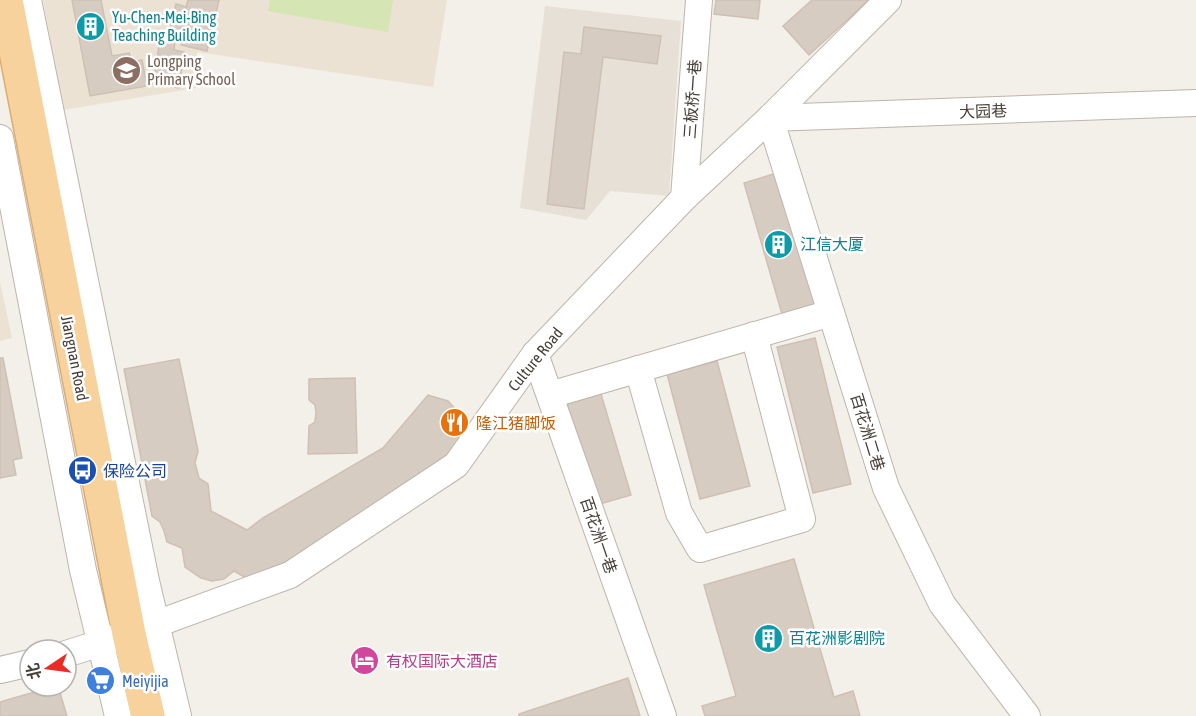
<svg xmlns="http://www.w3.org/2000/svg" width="1196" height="716" font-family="'Asap Condensed','Noto Sans SC',sans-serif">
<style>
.residential{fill:#e7e0d7}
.education{fill:#ebe2d4}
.green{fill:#d5e5b4}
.building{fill:#d7ccc2;stroke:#cfc0b3;stroke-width:1.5}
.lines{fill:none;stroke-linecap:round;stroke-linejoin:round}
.minor-casing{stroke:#beb5ac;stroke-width:28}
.major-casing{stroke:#dcad6e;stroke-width:36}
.minor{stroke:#fff;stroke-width:26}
.major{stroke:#f8d29d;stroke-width:33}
.labels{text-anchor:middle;stroke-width:5;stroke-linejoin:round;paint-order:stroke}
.culture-label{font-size:16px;fill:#0d838f;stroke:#fff;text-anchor:start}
.education-label{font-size:16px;fill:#785e54;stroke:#fff;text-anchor:start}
.street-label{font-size:16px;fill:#463f38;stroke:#fff}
.food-label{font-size:16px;fill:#c56008;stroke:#fff;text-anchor:start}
.transit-label{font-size:16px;fill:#164399;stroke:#fff;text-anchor:start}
.hotel-label{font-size:16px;fill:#b23c85;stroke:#fff;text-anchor:start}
.shop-label{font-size:16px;fill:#366cbe;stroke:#fff;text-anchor:start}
</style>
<rect width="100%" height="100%" fill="#f3efe9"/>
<polygon class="residential" points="545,6 681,21 669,196 610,191 586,220 520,208"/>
<g class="education">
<polygon points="43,0 447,0 433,87 197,52 196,88 63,110"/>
<polygon points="0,282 12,338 0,341"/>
</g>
<polygon class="green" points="270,0 393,0 388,32 268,11"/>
<g class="building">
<polygon points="72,0 101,0 112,56 129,53 132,62 142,60 147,86 90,96"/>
<polygon points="188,0 219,0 207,51 181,45 183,36 169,33 176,4 186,7"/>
<polygon points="716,0 760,0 758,19 714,14"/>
<polygon points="812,0 869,0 809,55 783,26"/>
<polygon points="584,27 661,36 657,64 603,57 584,209 547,204 564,52 581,54"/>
<polygon points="160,39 175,41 174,50 184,52 179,88 153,84"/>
<polygon points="777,173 815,304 782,314 744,183"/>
<polygon points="815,338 851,484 813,493 777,347"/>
<polygon points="0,358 3,358 22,458 13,460 16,475 0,478"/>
<polygon points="179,359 198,451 195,463 199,478 208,484 211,511 247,530 263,518 383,448 428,395 448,401 472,428 436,468 429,467 423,471 425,477 275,572 246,578 234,571 224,579 212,581 201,578 185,567 182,548 167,542 164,531 160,522 152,516 124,369"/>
<polygon points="717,361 750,486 700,499 667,374"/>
<polygon points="355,378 357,453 308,454 309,426 315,422 316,413 315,405 309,400 309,379"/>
<polygon points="601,394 631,495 596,505 567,404"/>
<polygon points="794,559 834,697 853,691 860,716 705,716 702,706 736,696 704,585"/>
<polygon points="628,678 640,716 519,716 519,714"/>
<polygon points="55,686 58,686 67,716 0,716 0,702"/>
</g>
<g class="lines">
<defs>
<g id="minor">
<polyline points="28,0 146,581 178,716"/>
<polyline points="0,138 83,570 118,716"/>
<polyline points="684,198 699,0"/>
<polyline points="535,354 663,716"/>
<polyline points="638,369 679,513 700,549 802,519 754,335"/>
<polyline points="550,395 831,313"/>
<polyline points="66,654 129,634 290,575 456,465 535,354 684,198 770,118 888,0"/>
<polyline points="0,670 30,663"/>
<polyline points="1027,716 942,604 886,488 770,118 1196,103"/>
</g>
<polyline id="major" points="6,0 129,634 148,716"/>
</defs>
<use href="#minor" class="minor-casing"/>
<use href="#major" class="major-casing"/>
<use href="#minor" class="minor"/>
<use href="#major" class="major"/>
</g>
<defs>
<symbol id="building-disc" viewBox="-11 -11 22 22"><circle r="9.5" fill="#0f9aa8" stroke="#fff"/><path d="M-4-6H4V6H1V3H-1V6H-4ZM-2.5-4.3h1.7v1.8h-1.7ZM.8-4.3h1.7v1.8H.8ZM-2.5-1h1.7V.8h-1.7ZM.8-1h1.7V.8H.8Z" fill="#fff"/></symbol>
<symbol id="school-disc" viewBox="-11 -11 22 22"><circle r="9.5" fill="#8d6e63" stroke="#fff"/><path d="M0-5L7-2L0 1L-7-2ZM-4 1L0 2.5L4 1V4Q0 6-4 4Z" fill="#fff"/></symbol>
<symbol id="restaurant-disc" viewBox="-11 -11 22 22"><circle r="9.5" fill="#e8710a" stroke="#fff"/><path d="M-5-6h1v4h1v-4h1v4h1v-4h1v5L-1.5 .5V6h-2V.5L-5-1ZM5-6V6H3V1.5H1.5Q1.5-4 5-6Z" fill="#fff"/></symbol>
<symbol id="bus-disc" viewBox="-11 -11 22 22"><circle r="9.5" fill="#1a4fb4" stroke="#fff"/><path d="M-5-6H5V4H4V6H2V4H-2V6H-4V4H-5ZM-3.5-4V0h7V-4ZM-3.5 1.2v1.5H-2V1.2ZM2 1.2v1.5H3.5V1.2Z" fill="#fff"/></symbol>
<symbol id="hotel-disc" viewBox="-11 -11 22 22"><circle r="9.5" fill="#d1479c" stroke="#fff"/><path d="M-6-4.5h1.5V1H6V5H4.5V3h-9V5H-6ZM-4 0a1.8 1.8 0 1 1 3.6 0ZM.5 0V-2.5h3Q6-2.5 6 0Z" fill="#fff"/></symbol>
<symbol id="supermarket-disc" viewBox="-11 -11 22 22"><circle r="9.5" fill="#3f7fe0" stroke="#fff"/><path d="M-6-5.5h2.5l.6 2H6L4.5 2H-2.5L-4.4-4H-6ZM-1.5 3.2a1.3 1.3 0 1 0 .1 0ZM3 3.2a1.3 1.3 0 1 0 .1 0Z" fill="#fff"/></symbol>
</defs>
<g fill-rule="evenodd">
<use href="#building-disc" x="74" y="10" width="33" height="33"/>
<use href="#school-disc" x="110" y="54" width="33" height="33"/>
<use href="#building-disc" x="762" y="228" width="33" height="33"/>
<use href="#restaurant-disc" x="438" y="406" width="33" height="33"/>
<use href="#bus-disc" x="66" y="454" width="33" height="33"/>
<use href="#building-disc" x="752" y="622" width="33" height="33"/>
<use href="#hotel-disc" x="348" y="644" width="33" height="33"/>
<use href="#supermarket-disc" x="84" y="664" width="33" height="33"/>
</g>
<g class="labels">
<g class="culture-label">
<text x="112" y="23">Yu-Chen-Mei-Bing<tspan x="112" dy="18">Teaching Building</tspan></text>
<text x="800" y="250">江信大厦</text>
<text x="789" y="644">百花洲影剧院</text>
</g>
<g class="education-label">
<text x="147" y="67">Longping<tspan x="147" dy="18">Primary School</tspan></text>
</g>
<g class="street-label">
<text transform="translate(692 99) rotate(-86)" y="6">三板桥一巷</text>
<text transform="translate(983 111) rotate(-2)" y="6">大园巷</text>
<text transform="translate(75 358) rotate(79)" y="6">Jiangnan Road</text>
<text transform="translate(535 359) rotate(-51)" y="6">Culture Road</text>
<text transform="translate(868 432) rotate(73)" y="6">百花洲二巷</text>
<text transform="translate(599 535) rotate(71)" y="6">百花洲一巷</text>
</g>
<g class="food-label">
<text x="476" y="429">隆江猪脚饭</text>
</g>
<g class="transit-label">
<text x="103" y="477">保险公司</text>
</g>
<g class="hotel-label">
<text x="386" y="667">有权国际大酒店</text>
</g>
<g class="shop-label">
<text x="122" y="687">Meiyijia</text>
</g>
</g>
<g transform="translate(48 668) rotate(257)"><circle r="28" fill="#ffffff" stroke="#b5b2af" stroke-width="1.5"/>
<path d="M0-4.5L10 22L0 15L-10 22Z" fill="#ec2b27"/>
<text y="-9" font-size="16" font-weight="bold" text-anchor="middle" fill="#463f38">北</text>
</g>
</svg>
